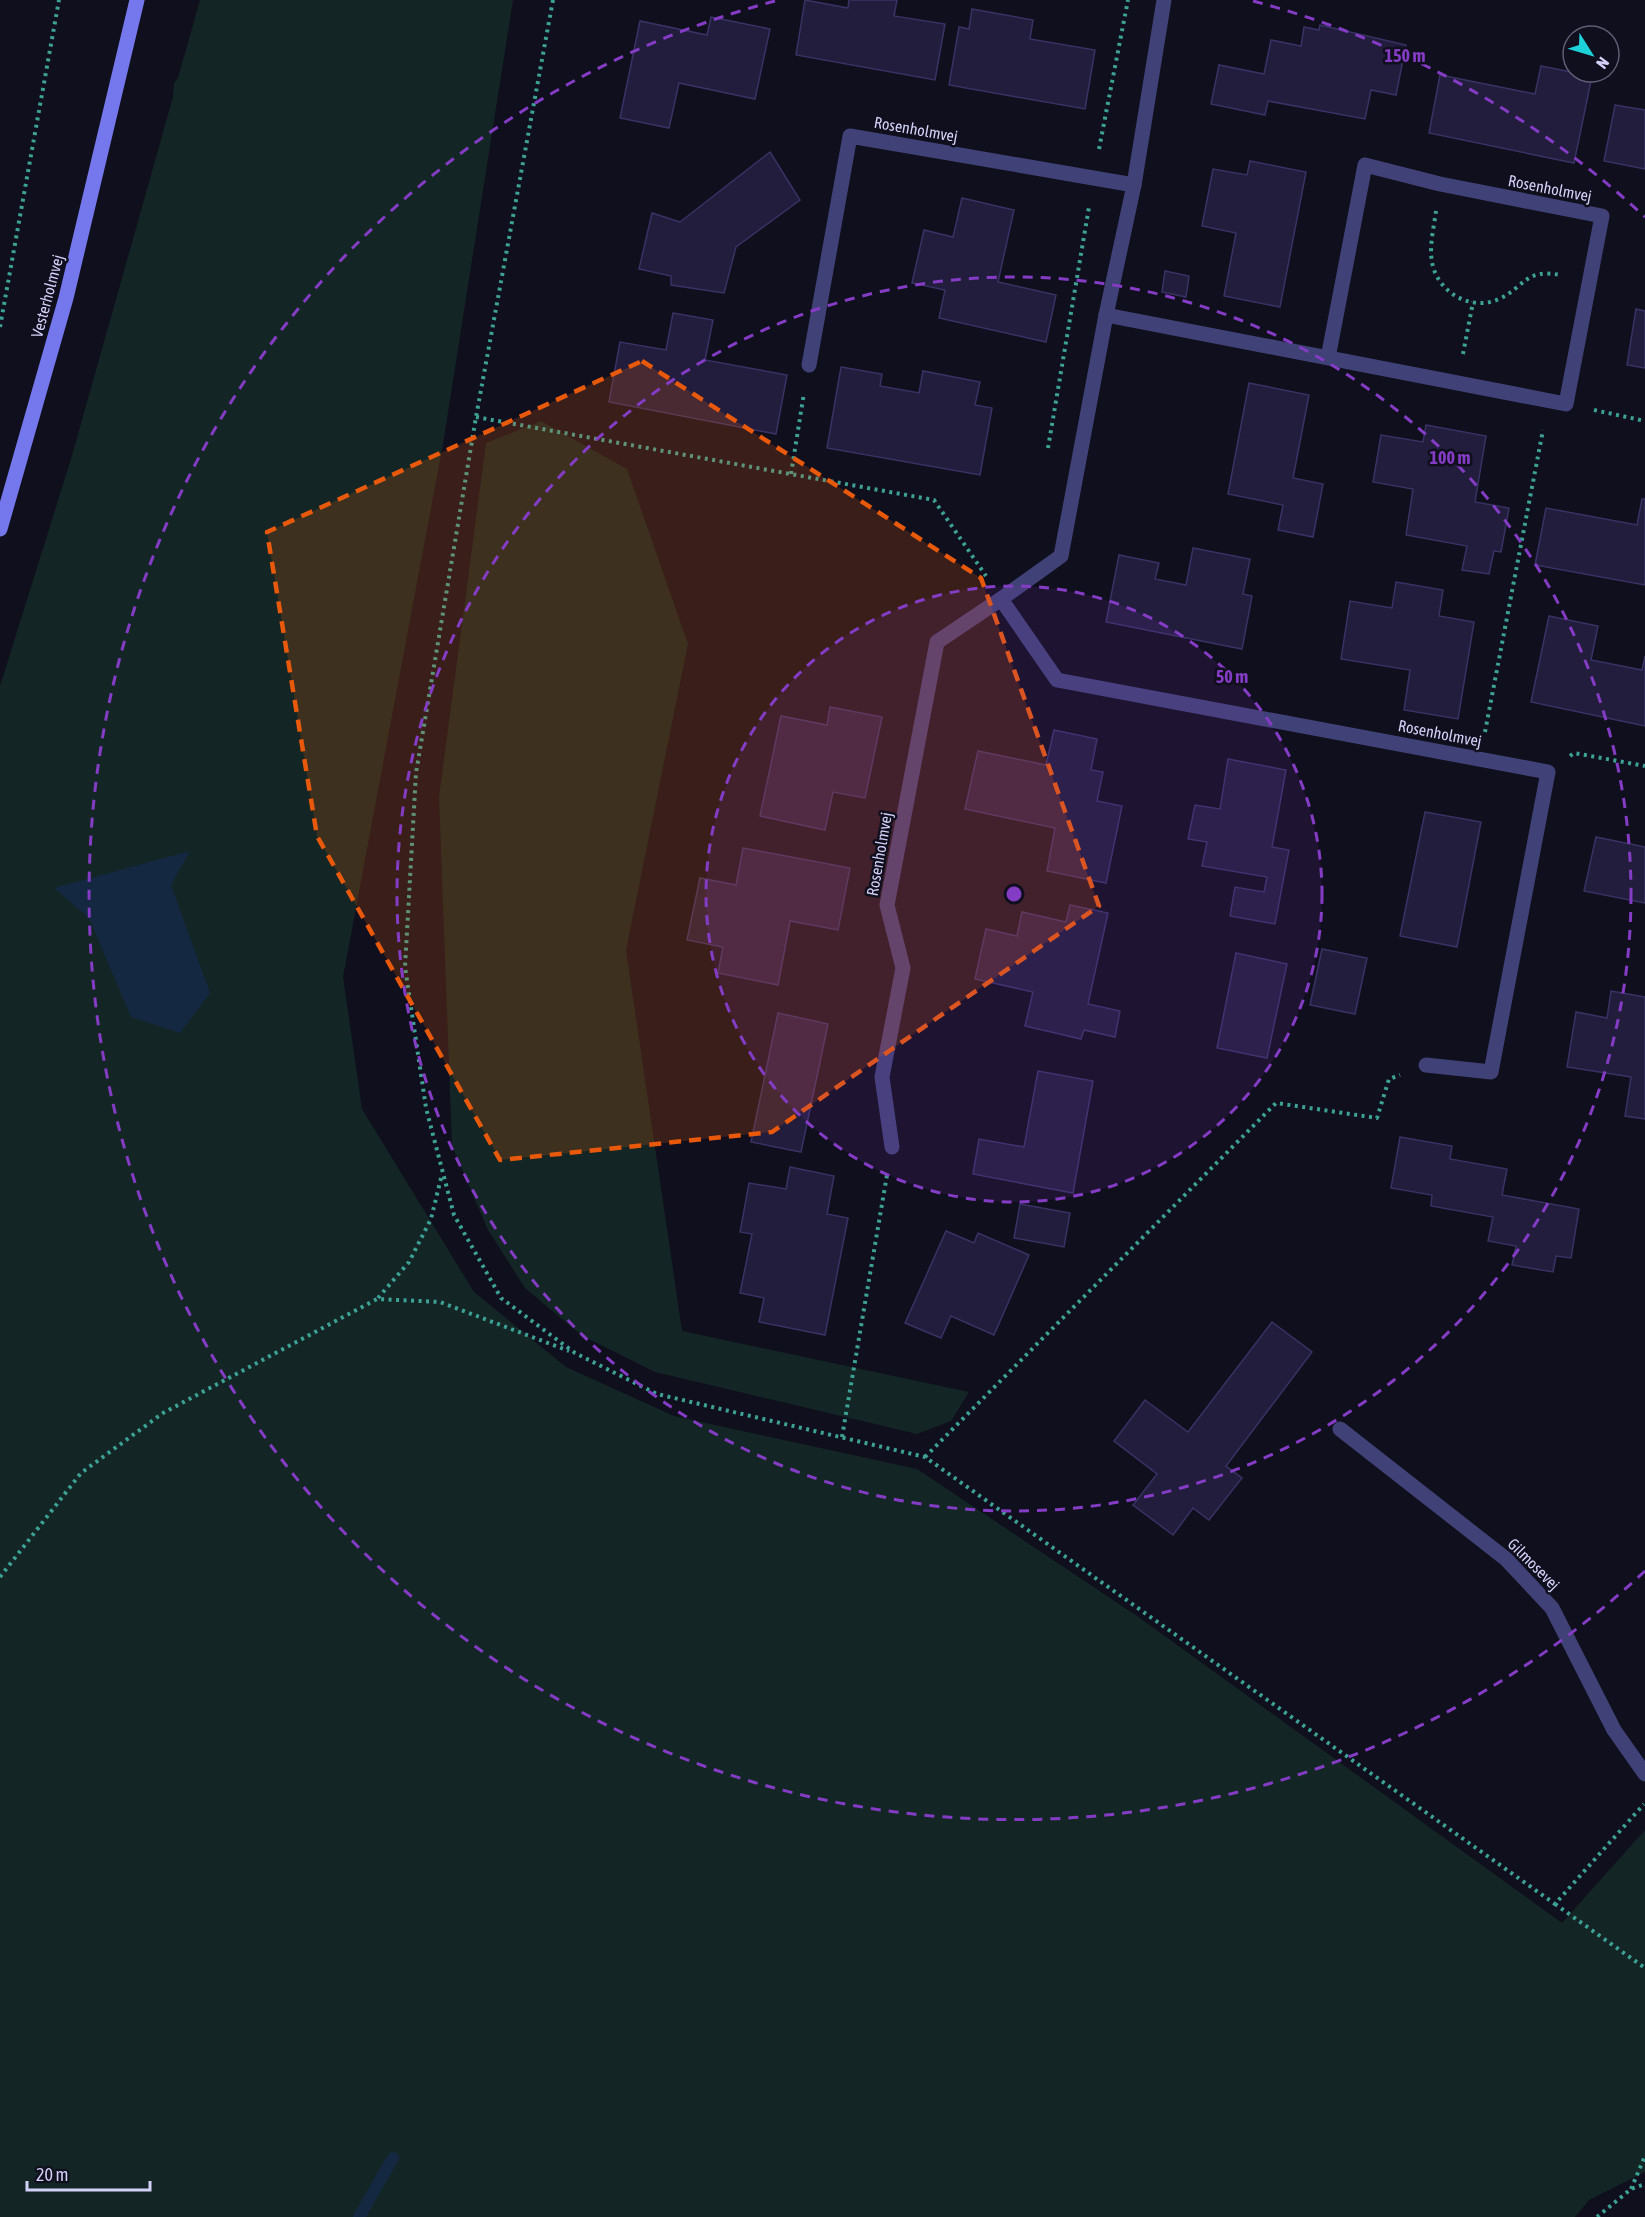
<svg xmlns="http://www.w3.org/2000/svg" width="1645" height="2217" font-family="'Asap Condensed',sans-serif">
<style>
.green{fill:#132625}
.water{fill:#152841}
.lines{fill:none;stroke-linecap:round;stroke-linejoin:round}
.stream{stroke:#152841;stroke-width:12}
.building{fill:#221d3c;stroke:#393265;stroke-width:1.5}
.path{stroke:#3da195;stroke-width:4;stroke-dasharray:3 4.5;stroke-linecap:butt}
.street{stroke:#404176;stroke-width:15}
.secondary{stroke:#7578ec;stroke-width:15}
.marked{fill:#e8590c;fill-opacity:0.2;stroke:#e8590c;stroke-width:4.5;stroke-dasharray:12 8;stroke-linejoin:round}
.ring{fill:none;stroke:#843cc5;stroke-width:3;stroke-dasharray:10 8}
.labels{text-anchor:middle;stroke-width:5;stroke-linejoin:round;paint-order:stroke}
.street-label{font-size:16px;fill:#d3d1f9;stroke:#100f1d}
.centre{fill:#843cc5;stroke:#100f1d;stroke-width:3}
.ring-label{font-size:18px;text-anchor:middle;font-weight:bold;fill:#843cc5;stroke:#100f1d;stroke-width:5;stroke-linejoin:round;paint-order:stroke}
</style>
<rect width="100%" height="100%" fill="#100f1d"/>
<g class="green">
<polygon points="200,0 513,0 443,444 343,977 362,1109 474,1292 566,1367 674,1416 917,1469 1137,1616 1562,1923 1645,1830 1645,2172 1589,2200 1575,2217 0,2217 0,686 71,459 173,97 174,83 178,78"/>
<polygon points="541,421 627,469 688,644 626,950 682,1331 969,1392 951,1421 917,1434 655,1372 581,1335 525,1288 488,1230 452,1146 439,797 486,443"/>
</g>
<polygon class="water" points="190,851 171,885 210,993 180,1033 131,1017 89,918 54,888"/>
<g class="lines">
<polyline class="stream" points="359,2217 393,2158"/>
</g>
<g class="building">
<polygon points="805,0 848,8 849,0 897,0 894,16 945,24 935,80 796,55"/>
<polygon points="972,9 1033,20 1030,39 1095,50 1085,109 949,85 959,27 969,29"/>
<polygon points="711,17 770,29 755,99 679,83 669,128 620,118 640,21 707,35"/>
<polygon points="1320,25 1406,45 1396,95 1371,90 1365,119 1268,101 1265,115 1211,104 1219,65 1264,74 1271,40 1301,46 1304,27 1319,30"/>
<polygon points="1541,66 1592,76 1574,163 1429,133 1440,75 1535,94"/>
<polygon points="1615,105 1645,110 1645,169 1604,161"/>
<polygon points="770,152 800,200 736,247 724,293 671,285 671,276 639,269 652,213 680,222"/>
<polygon points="1250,161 1306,172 1280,307 1224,296 1236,233 1202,226 1213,169 1247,175"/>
<polygon points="962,198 1014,210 998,282 1056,295 1046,342 939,318 945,290 912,283 924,230 953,237"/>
<polygon points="1165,271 1189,276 1186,297 1162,292"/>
<polygon points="1636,309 1645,311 1645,368 1627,365"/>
<polygon points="673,313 713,320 705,360 787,375 776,434 609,402 620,342 666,350"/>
<polygon points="841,367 882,374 880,386 919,393 923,371 980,382 975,405 992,408 980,475 827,448"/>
<polygon points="1249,383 1309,395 1293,478 1323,484 1313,537 1278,530 1283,505 1228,494"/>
<polygon points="1426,425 1486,436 1475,502 1509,508 1501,552 1494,551 1489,574 1462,570 1467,546 1406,535 1413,489 1373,482 1381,435 1423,442"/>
<polygon points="1642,499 1645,499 1645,585 1535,565 1546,508 1637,525"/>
<polygon points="1193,548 1250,559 1243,594 1252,596 1242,649 1106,622 1119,555 1159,563 1155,579 1186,585"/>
<polygon points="1396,582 1443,590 1439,616 1474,622 1458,719 1404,710 1410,670 1341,659 1350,601 1392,608"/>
<polygon points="1549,616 1598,626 1591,660 1642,670 1645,656 1645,726 1531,702"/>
<polygon points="830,707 882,717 865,798 833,792 825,830 760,816 781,716 827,725"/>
<polygon points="1054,730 1097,739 1091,770 1103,772 1097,801 1122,806 1106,883 1047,871 1055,828 965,809 978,751 1046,765"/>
<polygon points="1228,759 1286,770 1272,847 1289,850 1275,924 1230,916 1235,887 1264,892 1267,877 1202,866 1207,842 1188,839 1195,805 1220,809"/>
<polygon points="1425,812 1481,822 1457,947 1400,936"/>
<polygon points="1596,837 1645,847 1645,903 1584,891"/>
<polygon points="743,848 850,868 838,930 790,921 778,985 718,973 723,947 687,940 700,878 736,885"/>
<polygon points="1070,905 1108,913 1088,1004 1120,1011 1115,1037 1084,1030 1081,1039 1025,1026 1033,992 975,979 986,929 1017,936 1022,912 1066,922"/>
<polygon points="1322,949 1367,958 1355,1014 1310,1005"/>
<polygon points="1236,953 1287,964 1267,1058 1217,1048"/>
<polygon points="1611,991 1645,997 1645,1119 1625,1116 1631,1077 1567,1067 1576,1012 1607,1018"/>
<polygon points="778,1013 828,1024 801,1152 751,1142"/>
<polygon points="1038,1071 1093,1081 1073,1193 973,1174 979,1139 1024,1147"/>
<polygon points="1400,1137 1452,1146 1450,1159 1507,1169 1502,1195 1579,1209 1571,1258 1556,1256 1553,1272 1512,1265 1516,1246 1488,1241 1493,1217 1431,1206 1432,1195 1391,1188"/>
<polygon points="790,1167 834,1176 827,1214 848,1218 825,1335 759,1322 764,1298 740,1293 752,1234 740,1232 749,1183 786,1189"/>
<polygon points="1020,1204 1070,1213 1064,1247 1014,1238"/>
<polygon points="946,1231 974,1243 978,1233 1029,1255 994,1335 951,1316 941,1338 905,1323"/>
<polygon points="1272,1322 1312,1352 1226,1466 1242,1478 1209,1520 1193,1508 1173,1535 1133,1505 1157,1474 1114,1441 1145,1400 1188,1432"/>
</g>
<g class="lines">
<g class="path">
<polyline points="553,0 476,417 416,773 405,967 426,1108 454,1215 501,1298 575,1353 657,1394 925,1457 1555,1904 1644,1804"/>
<polyline points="1099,149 1128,0"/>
<path d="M1436 211C1434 227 1429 246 1432 262 1437 292 1471 312 1499 299 1525 287 1525 268 1560 275"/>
<polyline points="0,327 59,0"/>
<polyline points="1463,354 1473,302"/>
<polyline points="1594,410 1645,421"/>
<polyline points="476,417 934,500 986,576"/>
<polyline points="1048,448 1089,207"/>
<polyline points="791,474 804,393"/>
<polyline points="1485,732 1543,430"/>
<polyline points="1570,756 1574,753 1645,766"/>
<polyline points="378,1298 409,1262 431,1219 442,1174"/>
<polyline points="842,1437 887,1175"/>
<polyline points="925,1457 1276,1103 1377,1118 1389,1079 1400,1075"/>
<polyline points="0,1577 81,1473 163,1413 377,1299 440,1302 569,1351"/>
<polyline points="1555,1904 1645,1968"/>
<polyline points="1631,2189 1645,2156"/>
<polyline points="1597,2217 1631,2189 1645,2184"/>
</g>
<g class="street">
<polyline points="1106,315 1566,404 1602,216 1440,184 1365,165 1328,358"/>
<polyline points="809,365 850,136 1134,185"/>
<polyline points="1001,599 1061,556 1106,315 1134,185 1164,0"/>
<polyline points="892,1147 882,1077 903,968 887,905 937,642 1001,599 1057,680 1548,772 1491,1072 1426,1065"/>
<polyline points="1340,1429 1506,1559 1552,1608 1614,1730 1645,1774"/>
</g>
<polyline class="secondary" points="0,529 66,298 137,0"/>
</g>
<path class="marked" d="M642 361 981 578 1099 906 772 1132 500 1160 317 836 267 532Z"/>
<circle cx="1014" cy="894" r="308" fill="#843cc5" fill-opacity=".12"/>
<g class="ring">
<circle cx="1014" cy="894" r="308"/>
<circle cx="1014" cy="894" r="617"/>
<path d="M1645 1571A925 925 0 1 1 775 1M1253 1A925 925 0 0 1 1645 217"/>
</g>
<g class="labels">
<g class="street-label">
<text transform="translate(916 129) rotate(10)" y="6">Rosenholmvej</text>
<text transform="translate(1550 188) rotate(11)" y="6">Rosenholmvej</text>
<text transform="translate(47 296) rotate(-75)" y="6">Vesterholmvej</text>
<text transform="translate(1440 733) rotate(11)" y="6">Rosenholmvej</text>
<text transform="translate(879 854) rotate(-80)" y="6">Rosenholmvej</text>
<text transform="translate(1534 1564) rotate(45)" y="6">Gilmosevej</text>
</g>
</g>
<circle cx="1014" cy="894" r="9" class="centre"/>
<g class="ring-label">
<text x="1405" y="62">150 m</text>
<text x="1450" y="464">100 m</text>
<text x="1232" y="683">50 m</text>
</g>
<g transform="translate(1591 54) rotate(127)"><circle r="28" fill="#100f1d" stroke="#5e5d75" stroke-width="1.5"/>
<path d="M0-4.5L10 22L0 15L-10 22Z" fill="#1dd1d9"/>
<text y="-9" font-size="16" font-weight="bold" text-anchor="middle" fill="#d3d1f9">N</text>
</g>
<path d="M27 2181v9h123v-9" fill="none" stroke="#d3d1f9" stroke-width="3"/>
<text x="36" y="2181" font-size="18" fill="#d3d1f9" stroke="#100f1d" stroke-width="4.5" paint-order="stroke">20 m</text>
</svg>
